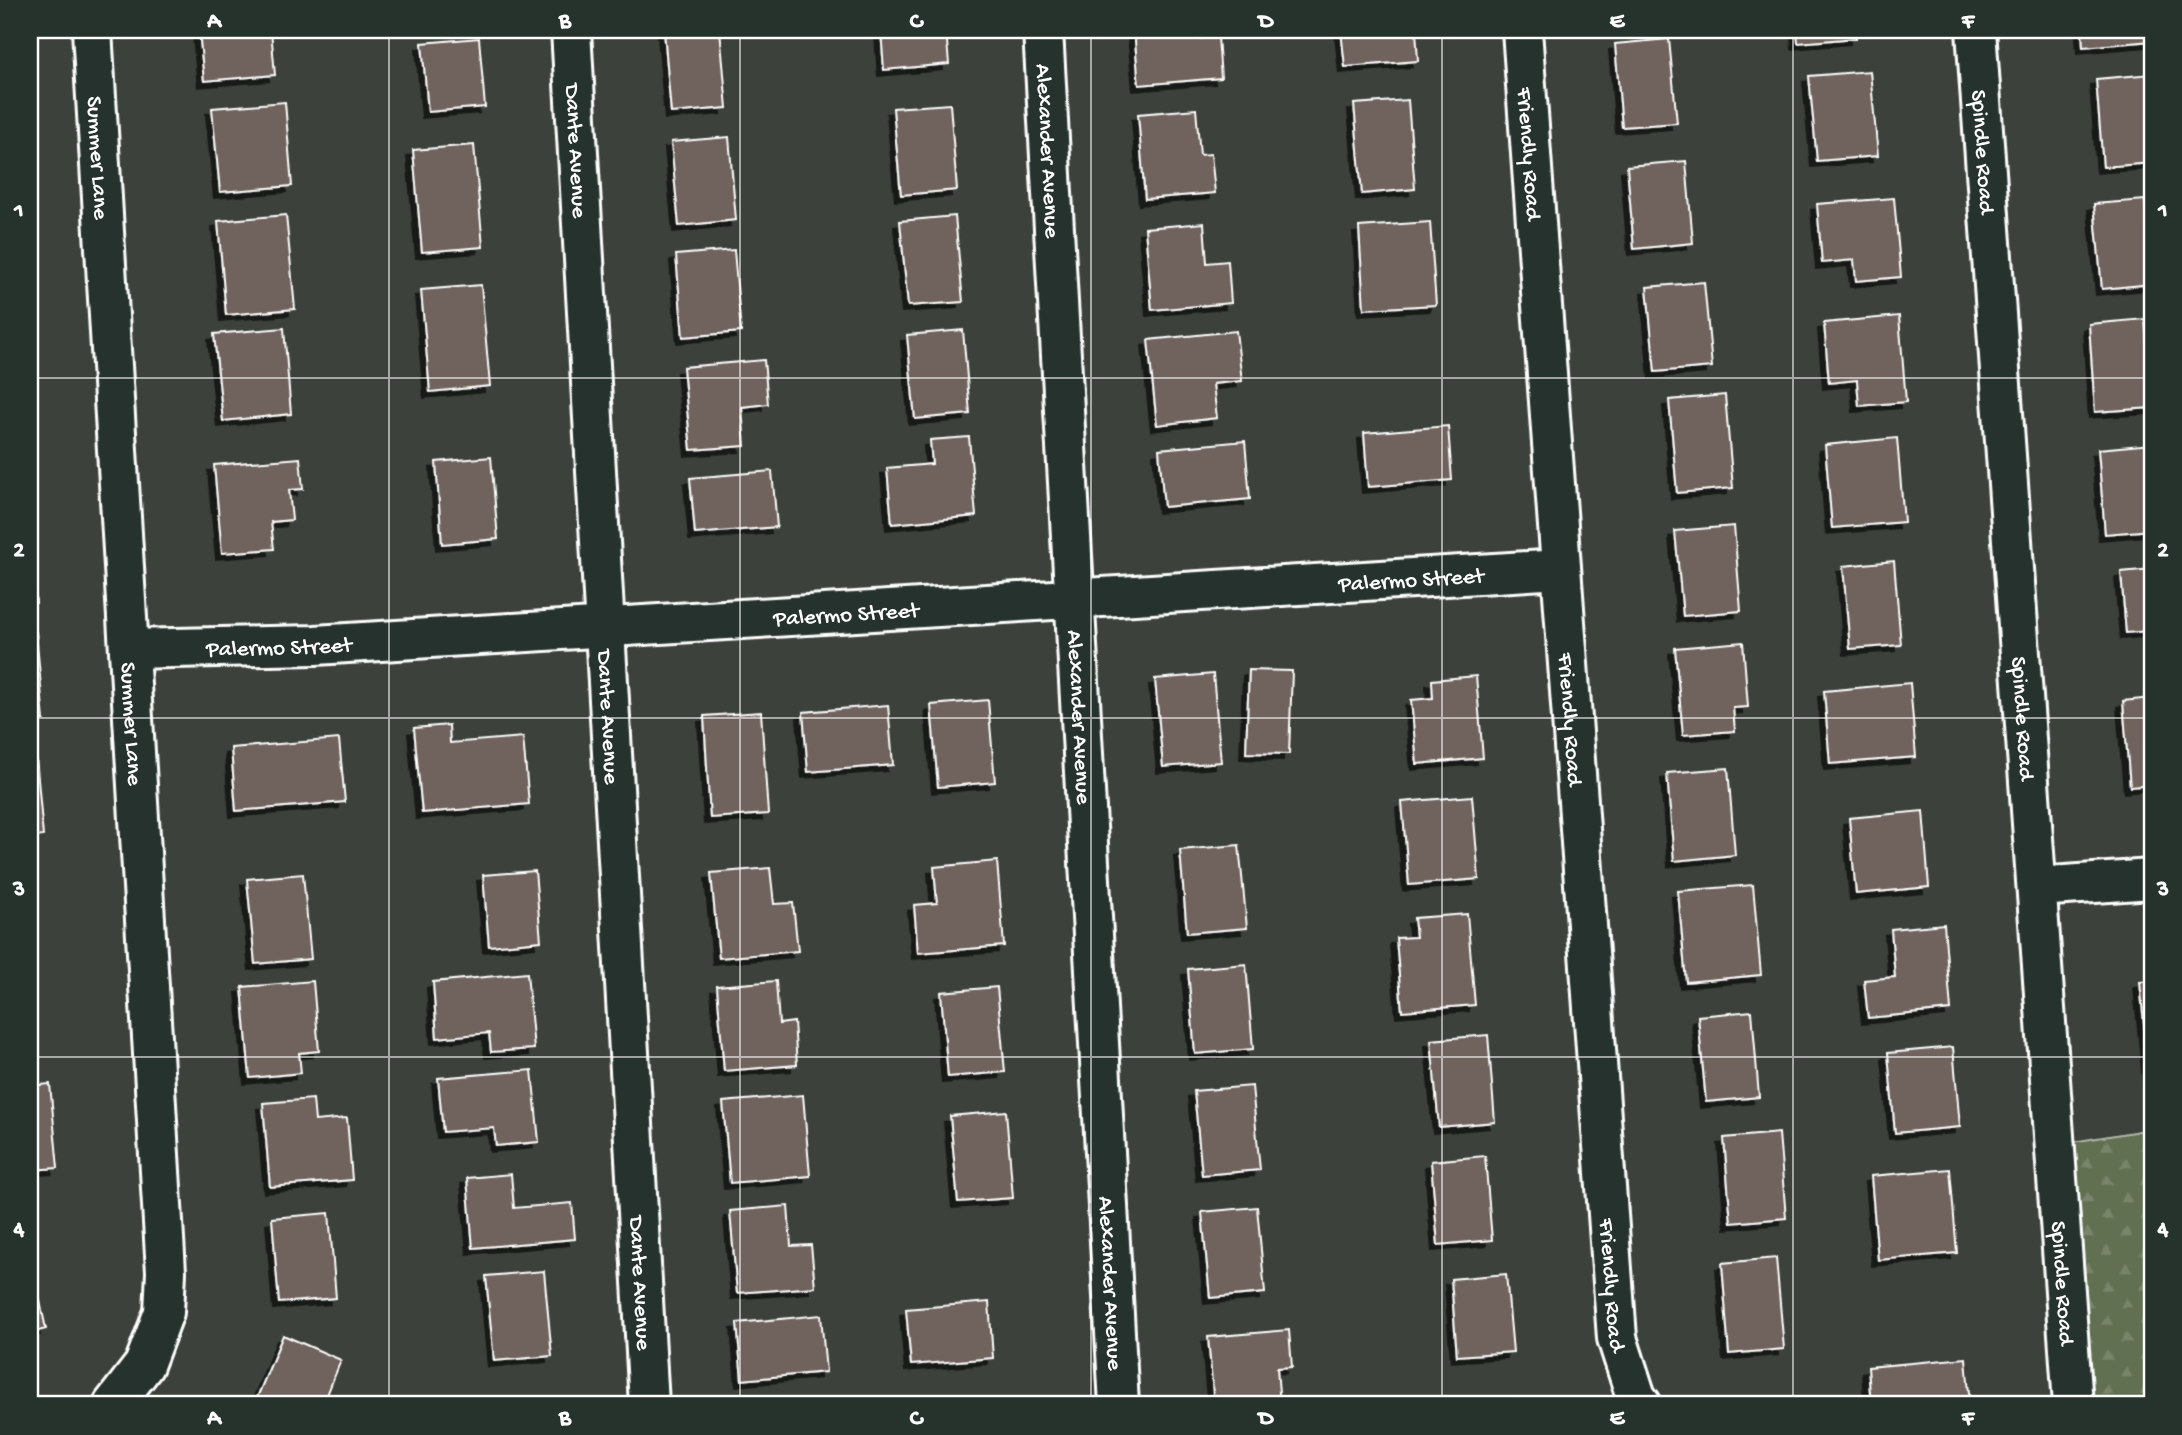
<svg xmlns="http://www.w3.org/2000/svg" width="2182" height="1435" font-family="'Gochi Hand',sans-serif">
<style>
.forest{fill:url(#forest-firs);stroke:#b0b7a8;stroke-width:2}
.building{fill:#6f625d;stroke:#fff;stroke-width:2;filter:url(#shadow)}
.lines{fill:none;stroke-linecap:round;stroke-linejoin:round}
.minor-casing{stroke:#fff;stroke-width:44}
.minor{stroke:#26332d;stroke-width:38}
.grid{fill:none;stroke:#fff;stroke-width:2;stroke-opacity:0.55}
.labels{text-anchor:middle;stroke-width:5;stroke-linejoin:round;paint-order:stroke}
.street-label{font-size:23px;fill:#fff;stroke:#26332d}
.neatline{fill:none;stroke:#fff;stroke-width:2.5}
.grid-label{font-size:23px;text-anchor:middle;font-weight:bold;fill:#fff}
</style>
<defs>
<pattern id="forest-firs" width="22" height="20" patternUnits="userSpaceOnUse" patternTransform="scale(1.75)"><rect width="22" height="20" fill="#616f51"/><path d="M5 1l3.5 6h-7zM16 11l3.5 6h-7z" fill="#79856b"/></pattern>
<filter id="shadow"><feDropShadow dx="-6" dy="6" stdDeviation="0" flood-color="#0009"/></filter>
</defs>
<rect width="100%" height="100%" fill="#3c413b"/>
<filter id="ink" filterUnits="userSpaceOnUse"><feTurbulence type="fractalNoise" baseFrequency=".0143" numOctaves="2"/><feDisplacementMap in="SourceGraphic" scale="14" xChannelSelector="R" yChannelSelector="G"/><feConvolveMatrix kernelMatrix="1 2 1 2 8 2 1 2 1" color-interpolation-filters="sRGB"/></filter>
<g filter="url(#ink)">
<polygon class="forest" points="2152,1129 2152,1405 2087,1405 2066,1143"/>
<g class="building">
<polygon points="199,30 271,30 275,75 204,81"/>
<polygon points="664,30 720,30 727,108 671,113"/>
<polygon points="881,30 946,30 949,64 884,70"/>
<polygon points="1134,30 1194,30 1194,39 1218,37 1221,78 1139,85"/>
<polygon points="1341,30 1416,30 1418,61 1345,67"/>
<polygon points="1797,30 1856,30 1856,38 1798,43"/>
<polygon points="2082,30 2152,30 2152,41 2083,47"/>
<polygon points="479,38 485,107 428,112 422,43"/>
<polygon points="1669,39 1677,123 1622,127 1615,44"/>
<polygon points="1870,71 1878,156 1817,161 1809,76"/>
<polygon points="2152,74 2152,163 2103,167 2096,79"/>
<polygon points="1408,100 1415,189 1362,194 1354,104"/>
<polygon points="285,102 292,186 220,192 212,108"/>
<polygon points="950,104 957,190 901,195 893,108"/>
<polygon points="1196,109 1200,155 1211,154 1215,193 1145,199 1138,114"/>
<polygon points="729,137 736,220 679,226 671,142"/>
<polygon points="474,145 483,247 422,252 413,150"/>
<polygon points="1686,161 1693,243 1634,249 1627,166"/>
<polygon points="1894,198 1901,277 1856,281 1854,260 1822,263 1817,204"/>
<polygon points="2145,200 2147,222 2152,222 2152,284 2102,289 2094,204"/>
<polygon points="286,215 295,309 226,315 218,221"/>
<polygon points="955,216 963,302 908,306 900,221"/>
<polygon points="1430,222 1436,305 1364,309 1359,227"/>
<polygon points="1204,223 1207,263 1228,261 1231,303 1152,310 1145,228"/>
<polygon points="734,250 741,332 683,337 676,255"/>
<polygon points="1704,282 1712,367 1655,372 1647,287"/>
<polygon points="481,285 490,386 430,392 421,290"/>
<polygon points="1899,316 1906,402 1859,406 1857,380 1829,383 1824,323"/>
<polygon points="2145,319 2148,358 2152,358 2152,408 2095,412 2089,324"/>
<polygon points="284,328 291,414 223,421 214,334"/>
<polygon points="963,330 970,414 915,419 907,335"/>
<polygon points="1236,331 1242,381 1213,384 1217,418 1157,425 1148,340"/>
<polygon points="764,360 768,404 742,407 745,446 691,450 683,367"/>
<polygon points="1725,395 1733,488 1677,493 1669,400"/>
<polygon points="1448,426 1452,480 1368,487 1364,433"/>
<polygon points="969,437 976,516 892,524 887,468 932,464 930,440"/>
<polygon points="1897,438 1904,522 1832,528 1825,445"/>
<polygon points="1245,441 1250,499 1164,507 1159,449"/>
<polygon points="2152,444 2152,530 2105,534 2098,449"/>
<polygon points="491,457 498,539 442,544 436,462"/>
<polygon points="300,458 303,489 289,490 292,520 271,522 274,549 222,553 214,465"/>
<polygon points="772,471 777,527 695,534 690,478"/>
<polygon points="1734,526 1741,611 1683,616 1675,531"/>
<polygon points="30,527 36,603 30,603"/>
<polygon points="1894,561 1901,645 1850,649 1843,566"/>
<polygon points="2152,569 2152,654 2150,654 2148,631 2126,633 2121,572"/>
<polygon points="36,632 44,720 30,721 30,633"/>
<polygon points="1743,642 1748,707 1733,708 1735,731 1683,735 1675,648"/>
<polygon points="1249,670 1292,671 1289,754 1246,753"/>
<polygon points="1213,674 1221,762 1163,767 1155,679"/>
<polygon points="1476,676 1483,758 1417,764 1411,700 1433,698 1432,680"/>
<polygon points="1910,683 1916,757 1830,764 1824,691"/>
<polygon points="2152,698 2152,785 2130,787 2123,701"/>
<polygon points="988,700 995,782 938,787 931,705"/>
<polygon points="888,705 893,765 808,772 803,712"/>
<polygon points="761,712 768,814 710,818 704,716"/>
<polygon points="449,725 450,743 523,737 529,804 422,813 414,728"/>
<polygon points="339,739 345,802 236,811 231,748"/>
<polygon points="30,745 35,745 43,836 30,838"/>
<polygon points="1728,768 1735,855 1674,861 1667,773"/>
<polygon points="1472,796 1479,879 1409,885 1402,802"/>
<polygon points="1923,811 1929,887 1856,894 1849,818"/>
<polygon points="1239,845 1247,928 1187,933 1180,850"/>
<polygon points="997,861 1004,946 918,953 914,905 937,903 934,867"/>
<polygon points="770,868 774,904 793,903 798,951 719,958 711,873"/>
<polygon points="535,871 541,941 489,946 483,875"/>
<polygon points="303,874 311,959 255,964 247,879"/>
<polygon points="1753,885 1761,975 1686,982 1678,891"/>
<polygon points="1467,914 1475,1005 1402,1011 1396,938 1416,937 1414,918"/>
<polygon points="1944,924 1951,1010 1868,1018 1864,980 1895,977 1891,929"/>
<polygon points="1246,964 1253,1049 1195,1054 1188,969"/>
<polygon points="527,973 534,1049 491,1052 489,1033 437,1038 433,982"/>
<polygon points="30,975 37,1059 30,1059"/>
<polygon points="313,981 319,1051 299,1053 301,1073 250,1078 242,987"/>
<polygon points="776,981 779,1024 794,1022 797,1065 724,1071 717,986"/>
<polygon points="2152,981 2152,1096 2151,1096 2140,982"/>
<polygon points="997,987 1005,1072 948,1077 941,992"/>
<polygon points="1752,1011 1759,1097 1706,1102 1698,1016"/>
<polygon points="1488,1035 1495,1122 1439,1127 1431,1040"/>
<polygon points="1953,1047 1960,1127 1895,1133 1888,1053"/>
<polygon points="532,1070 539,1142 496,1146 494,1128 443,1132 438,1078"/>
<polygon points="50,1084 58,1168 30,1170 30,1086"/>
<polygon points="1252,1086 1260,1170 1202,1175 1194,1091"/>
<polygon points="803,1095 810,1176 730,1183 723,1102"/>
<polygon points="313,1099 315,1121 347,1118 352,1180 270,1187 263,1103"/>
<polygon points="1006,1111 1013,1198 958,1202 950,1116"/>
<polygon points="1779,1133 1786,1218 1731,1223 1724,1138"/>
<polygon points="1485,1156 1492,1240 1438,1245 1431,1161"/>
<polygon points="1950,1169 1957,1253 1878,1260 1871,1176"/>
<polygon points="511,1174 514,1208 572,1203 575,1239 473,1248 467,1178"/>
<polygon points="788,1206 791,1246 811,1245 815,1287 737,1293 730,1211"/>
<polygon points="1257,1207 1265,1293 1210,1298 1202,1212"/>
<polygon points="329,1213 336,1298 279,1303 272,1218"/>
<polygon points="1776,1258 1784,1349 1729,1354 1722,1263"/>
<polygon points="544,1271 552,1356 494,1361 486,1276"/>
<polygon points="34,1273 46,1329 30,1333 30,1274"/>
<polygon points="1506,1274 1513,1352 1457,1356 1451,1279"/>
<polygon points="989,1302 993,1358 911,1365 906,1309"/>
<polygon points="821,1315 826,1372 742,1380 737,1323"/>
<polygon points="1289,1330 1292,1367 1277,1368 1280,1405 1214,1405 1208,1337"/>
<polygon points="283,1335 341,1360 323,1405 254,1405"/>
<polygon points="1966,1358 1970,1405 1871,1405 1868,1367"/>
<polygon points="1514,1397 1517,1405 1494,1405"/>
</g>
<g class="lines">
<defs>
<g id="minor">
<path id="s1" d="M92 30 166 1272 164 1312 144 1365 113 1405"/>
<path id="s2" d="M571 30 649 1405"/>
<path id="s3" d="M1043 30 1119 1405"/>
<path id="s4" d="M1522 30 1617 1338 1636 1397 1642 1405"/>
<path id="s5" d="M1976 30 2073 1405"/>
<path id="s6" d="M129 649 315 645 1561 569"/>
<polyline points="2037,887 2152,879"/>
</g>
</defs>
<use href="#minor" class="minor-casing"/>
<use href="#minor" class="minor"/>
</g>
</g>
<path class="grid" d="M389 30V1405M740 30V1405M1091 30V1405M1442 30V1405M1793 30V1405M30 378H2152M30 718H2152M30 1057H2152"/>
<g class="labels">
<g class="street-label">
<text dy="8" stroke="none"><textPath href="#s2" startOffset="121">Dante Avenue</textPath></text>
<text dy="8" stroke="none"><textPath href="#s3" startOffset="121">Alexander Avenue</textPath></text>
<text dy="8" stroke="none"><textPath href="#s5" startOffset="122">Spindle Road</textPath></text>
<text dy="8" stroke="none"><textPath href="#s4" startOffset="124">Friendly Road</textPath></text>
<text dy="8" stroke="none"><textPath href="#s1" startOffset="128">Summer Lane</textPath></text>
<text dy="8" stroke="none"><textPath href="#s6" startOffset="1284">Palermo Street</textPath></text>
<text dy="8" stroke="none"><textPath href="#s6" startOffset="718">Palermo Street</textPath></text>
<text dy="8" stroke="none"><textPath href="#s6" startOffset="150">Palermo Street</textPath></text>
<text dy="8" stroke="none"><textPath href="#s3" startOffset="688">Alexander Avenue</textPath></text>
<text dy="8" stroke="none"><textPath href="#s5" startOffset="690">Spindle Road</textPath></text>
<text dy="8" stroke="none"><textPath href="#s2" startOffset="688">Dante Avenue</textPath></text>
<text dy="8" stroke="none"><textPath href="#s4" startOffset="691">Friendly Road</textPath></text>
<text dy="8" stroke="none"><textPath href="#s1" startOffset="695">Summer Lane</textPath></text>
<text dy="8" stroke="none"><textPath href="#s5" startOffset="1256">Spindle Road</textPath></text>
<text dy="8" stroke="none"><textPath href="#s2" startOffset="1255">Dante Avenue</textPath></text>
<text dy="8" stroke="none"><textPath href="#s3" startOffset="1255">Alexander Avenue</textPath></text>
<text dy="8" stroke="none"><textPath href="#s4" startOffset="1258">Friendly Road</textPath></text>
</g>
</g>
<rect width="2182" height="1435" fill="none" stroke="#26332d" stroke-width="77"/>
<rect x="38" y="38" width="2106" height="1358" class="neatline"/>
<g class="grid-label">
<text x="214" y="27">A</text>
<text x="565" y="27">B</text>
<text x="916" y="27">C</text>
<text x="1266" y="27">D</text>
<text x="1617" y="27">E</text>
<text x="1968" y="27">F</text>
<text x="19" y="216">1</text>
<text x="2163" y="216">1</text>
<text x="19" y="556">2</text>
<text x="2163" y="556">2</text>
<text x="19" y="895">3</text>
<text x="2163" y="895">3</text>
<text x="19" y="1235">4</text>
<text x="2163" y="1235">4</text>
<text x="214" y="1424">A</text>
<text x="565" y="1424">B</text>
<text x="916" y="1424">C</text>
<text x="1266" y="1424">D</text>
<text x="1617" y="1424">E</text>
<text x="1968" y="1424">F</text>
</g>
</svg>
